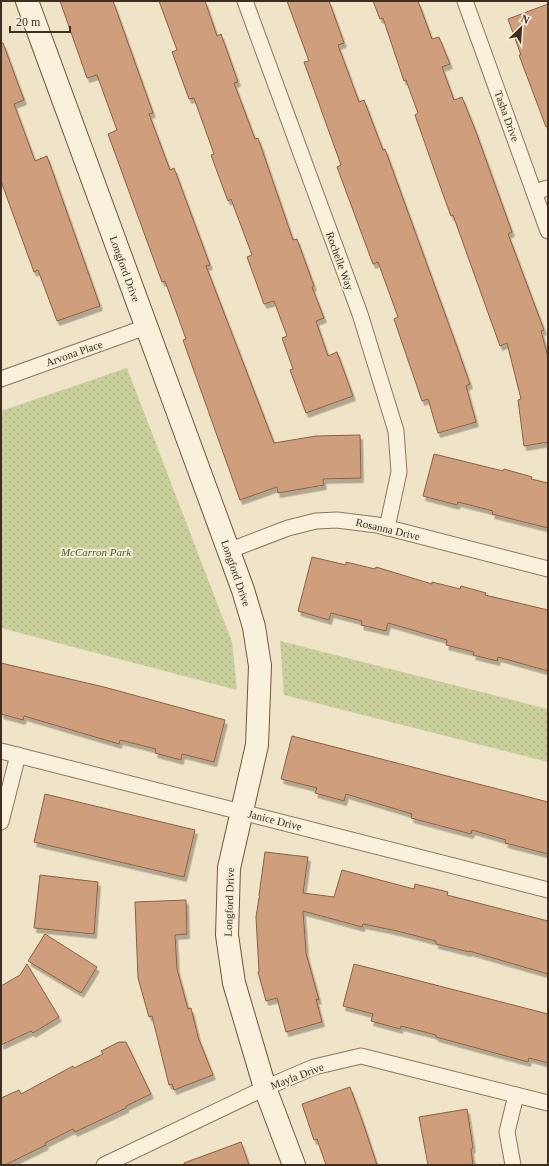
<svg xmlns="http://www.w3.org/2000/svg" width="549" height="1166" font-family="Georgia,serif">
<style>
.park{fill:url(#park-dots)}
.building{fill:#cf9f7d;stroke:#8d5f41;filter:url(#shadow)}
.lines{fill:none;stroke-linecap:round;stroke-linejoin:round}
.street-casing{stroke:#8d765c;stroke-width:17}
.secondary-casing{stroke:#6f573f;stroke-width:24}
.street{stroke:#faf1dc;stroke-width:15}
.secondary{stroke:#faf1dc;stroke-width:22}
.labels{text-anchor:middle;stroke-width:3.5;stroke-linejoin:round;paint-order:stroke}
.street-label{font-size:11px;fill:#3d2e20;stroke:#f7eed8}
.park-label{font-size:11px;font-style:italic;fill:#4d5a26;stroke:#f7eed8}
</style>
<defs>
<pattern id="park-dots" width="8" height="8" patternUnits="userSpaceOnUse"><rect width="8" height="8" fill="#c9cf9b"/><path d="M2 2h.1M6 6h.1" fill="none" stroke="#aeb285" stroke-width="1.8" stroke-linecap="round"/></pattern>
<filter id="shadow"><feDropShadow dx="2.5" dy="4.5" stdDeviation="0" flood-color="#0004"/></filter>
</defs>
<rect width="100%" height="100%" fill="#f0e4c8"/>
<g class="park">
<polygon points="127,368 232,642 237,690 1,628 1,411"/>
<polygon points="280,641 548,709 548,762 284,695"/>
</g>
<g class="building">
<polygon points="60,1 113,1 153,113 149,114 170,170 174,168 210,265 206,266 274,443 316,436 360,435 361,478 323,479 324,485 278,493 277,487 240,500 183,340 186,339 165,281 162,282 108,134 117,130 97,75 87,78"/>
<polygon points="159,1 205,1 217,36 221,34 238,82 234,83 255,139 258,138 293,240 297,239 314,286 312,287 324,318 316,321 328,356 337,352 353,396 306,413 290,370 293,369 282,338 287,336 274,301 264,304 247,257 252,255 231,199 228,201 211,155 214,154 194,98 189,99 172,52 177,50"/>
<polygon points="287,1 329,1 344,43 338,45 359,102 364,100 383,150 385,149 457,347 470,384 466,386 476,422 438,433 428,399 422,401 394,319 398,317 378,262 373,264 337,167 341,165 304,62 309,61"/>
<polygon points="373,1 418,1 432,39 439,37 450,64 442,67 454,100 462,97 476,132 512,232 508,234 544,330 541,331 548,357 548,442 524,446 518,400 521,399 507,343 500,346 453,215 451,216 440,186 415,115 418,113 406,80 404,81 383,18 380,19"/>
<polygon points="548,4 548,126 546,127 519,55 521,55 508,19"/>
<polygon points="1,43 3,43 24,100 14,104 35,161 47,156 100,306 57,321 38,270 34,272 1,181"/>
<polygon points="434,454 503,471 504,469 532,477 531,479 548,483 548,528 492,514 493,511 458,502 457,505 423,496"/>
<polygon points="312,557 346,565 346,562 375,569 376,567 432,584 432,582 460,589 461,586 486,593 485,595 548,610 548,671 498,657 497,661 473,655 474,652 446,645 447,640 388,623 386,631 361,625 362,621 331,613 329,620 298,611"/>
<polygon points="1,663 104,687 225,720 214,762 182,754 181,760 155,753 156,749 120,740 119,744 24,716 23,720 1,714"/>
<polygon points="292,736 548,802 548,854 505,843 506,840 472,830 471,834 411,818 412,814 346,794 344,801 315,793 317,788 281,779"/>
<polygon points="45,794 195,830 184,877 34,842"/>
<polygon points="265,852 308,857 303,893 334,897 342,870 414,889 415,884 448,892 447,895 548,921 548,974 469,951 469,952 436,944 436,941 397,931 363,924 362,927 303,911 306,953 319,1000 316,999 322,1022 286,1032 277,998 266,1001 258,972 259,972 256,917 259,898 260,898 259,895"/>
<polygon points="40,875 98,882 94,934 34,928"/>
<polygon points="186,900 187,934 175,935 177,969 188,1009 191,1008 198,1037 213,1075 174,1090 172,1084 169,1085 152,1016 149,1017 138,978 135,902"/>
<polygon points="45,934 97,967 81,993 28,961"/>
<polygon points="27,964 59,1017 33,1033 31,1031 1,1045 1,986 20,975"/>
<polygon points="354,964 548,1014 548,1063 529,1058 528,1062 436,1037 436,1035 401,1026 400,1029 371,1021 373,1014 343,1006"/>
<polygon points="119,1042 126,1042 151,1094 126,1106 126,1108 75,1132 73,1129 45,1143 46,1145 5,1165 1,1165 1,1098 19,1090 21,1094 73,1066 74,1068 103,1054 101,1051"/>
<polygon points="350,1087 363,1123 377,1165 326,1165 317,1139 314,1140 302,1104"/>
<polygon points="467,1109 473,1148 471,1149 473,1165 428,1165 419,1117"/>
<polygon points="241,1142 249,1165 184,1165 184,1163"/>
</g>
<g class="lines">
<defs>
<g id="street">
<polyline points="245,1 360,314 396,431 399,472 387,528"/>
<polyline points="465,1 548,231"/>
<polyline points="534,192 548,188"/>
<polyline points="1,379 146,327"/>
<polyline points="228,551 288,528 316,521 337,520 377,525 548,569"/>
<polyline points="1,751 548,890"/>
<polyline points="1,822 18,755"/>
<polyline points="104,1165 265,1088 314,1067 361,1056 548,1103"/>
<polyline points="513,1165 507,1132 516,1095"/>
</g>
<polyline id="secondary" points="27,1 243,590 254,627 260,666 257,745 229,868 227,935 234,983 265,1088 294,1165"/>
</defs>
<use href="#street" class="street-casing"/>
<use href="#secondary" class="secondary-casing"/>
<use href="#street" class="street"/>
<use href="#secondary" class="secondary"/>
</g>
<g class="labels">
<g class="street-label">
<text transform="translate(507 116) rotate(70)" y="4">Tasha Drive</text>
<text transform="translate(340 261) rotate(70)" y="4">Rochelle Way</text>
<text transform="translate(125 269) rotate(70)" y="4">Longford Drive</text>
<text transform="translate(74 353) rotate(-19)" y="4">Arvona Place</text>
<text transform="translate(388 529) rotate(13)" y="4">Rosanna Drive</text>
<text transform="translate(236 573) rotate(71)" y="4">Longford Drive</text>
<text transform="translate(275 820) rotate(14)" y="4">Janice Drive</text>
<text transform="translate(229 902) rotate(-88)" y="4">Longford Drive</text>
<text transform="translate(297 1076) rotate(-21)" y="4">Mayla Drive</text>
</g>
<g class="park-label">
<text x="96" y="556">McCarron Park</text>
</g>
</g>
<rect width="549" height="1166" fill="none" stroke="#3d2e20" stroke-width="4"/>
<g transform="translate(521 28) rotate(25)" stroke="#f7eed8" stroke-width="3" paint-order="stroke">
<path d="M0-3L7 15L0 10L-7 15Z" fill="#3d2e20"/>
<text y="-6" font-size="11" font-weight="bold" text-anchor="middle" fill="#3d2e20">N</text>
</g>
<path d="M10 26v6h60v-6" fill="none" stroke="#3d2e20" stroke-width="2"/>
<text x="16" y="26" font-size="12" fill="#3d2e20" stroke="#f7eed8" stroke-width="3" paint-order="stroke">20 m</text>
</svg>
